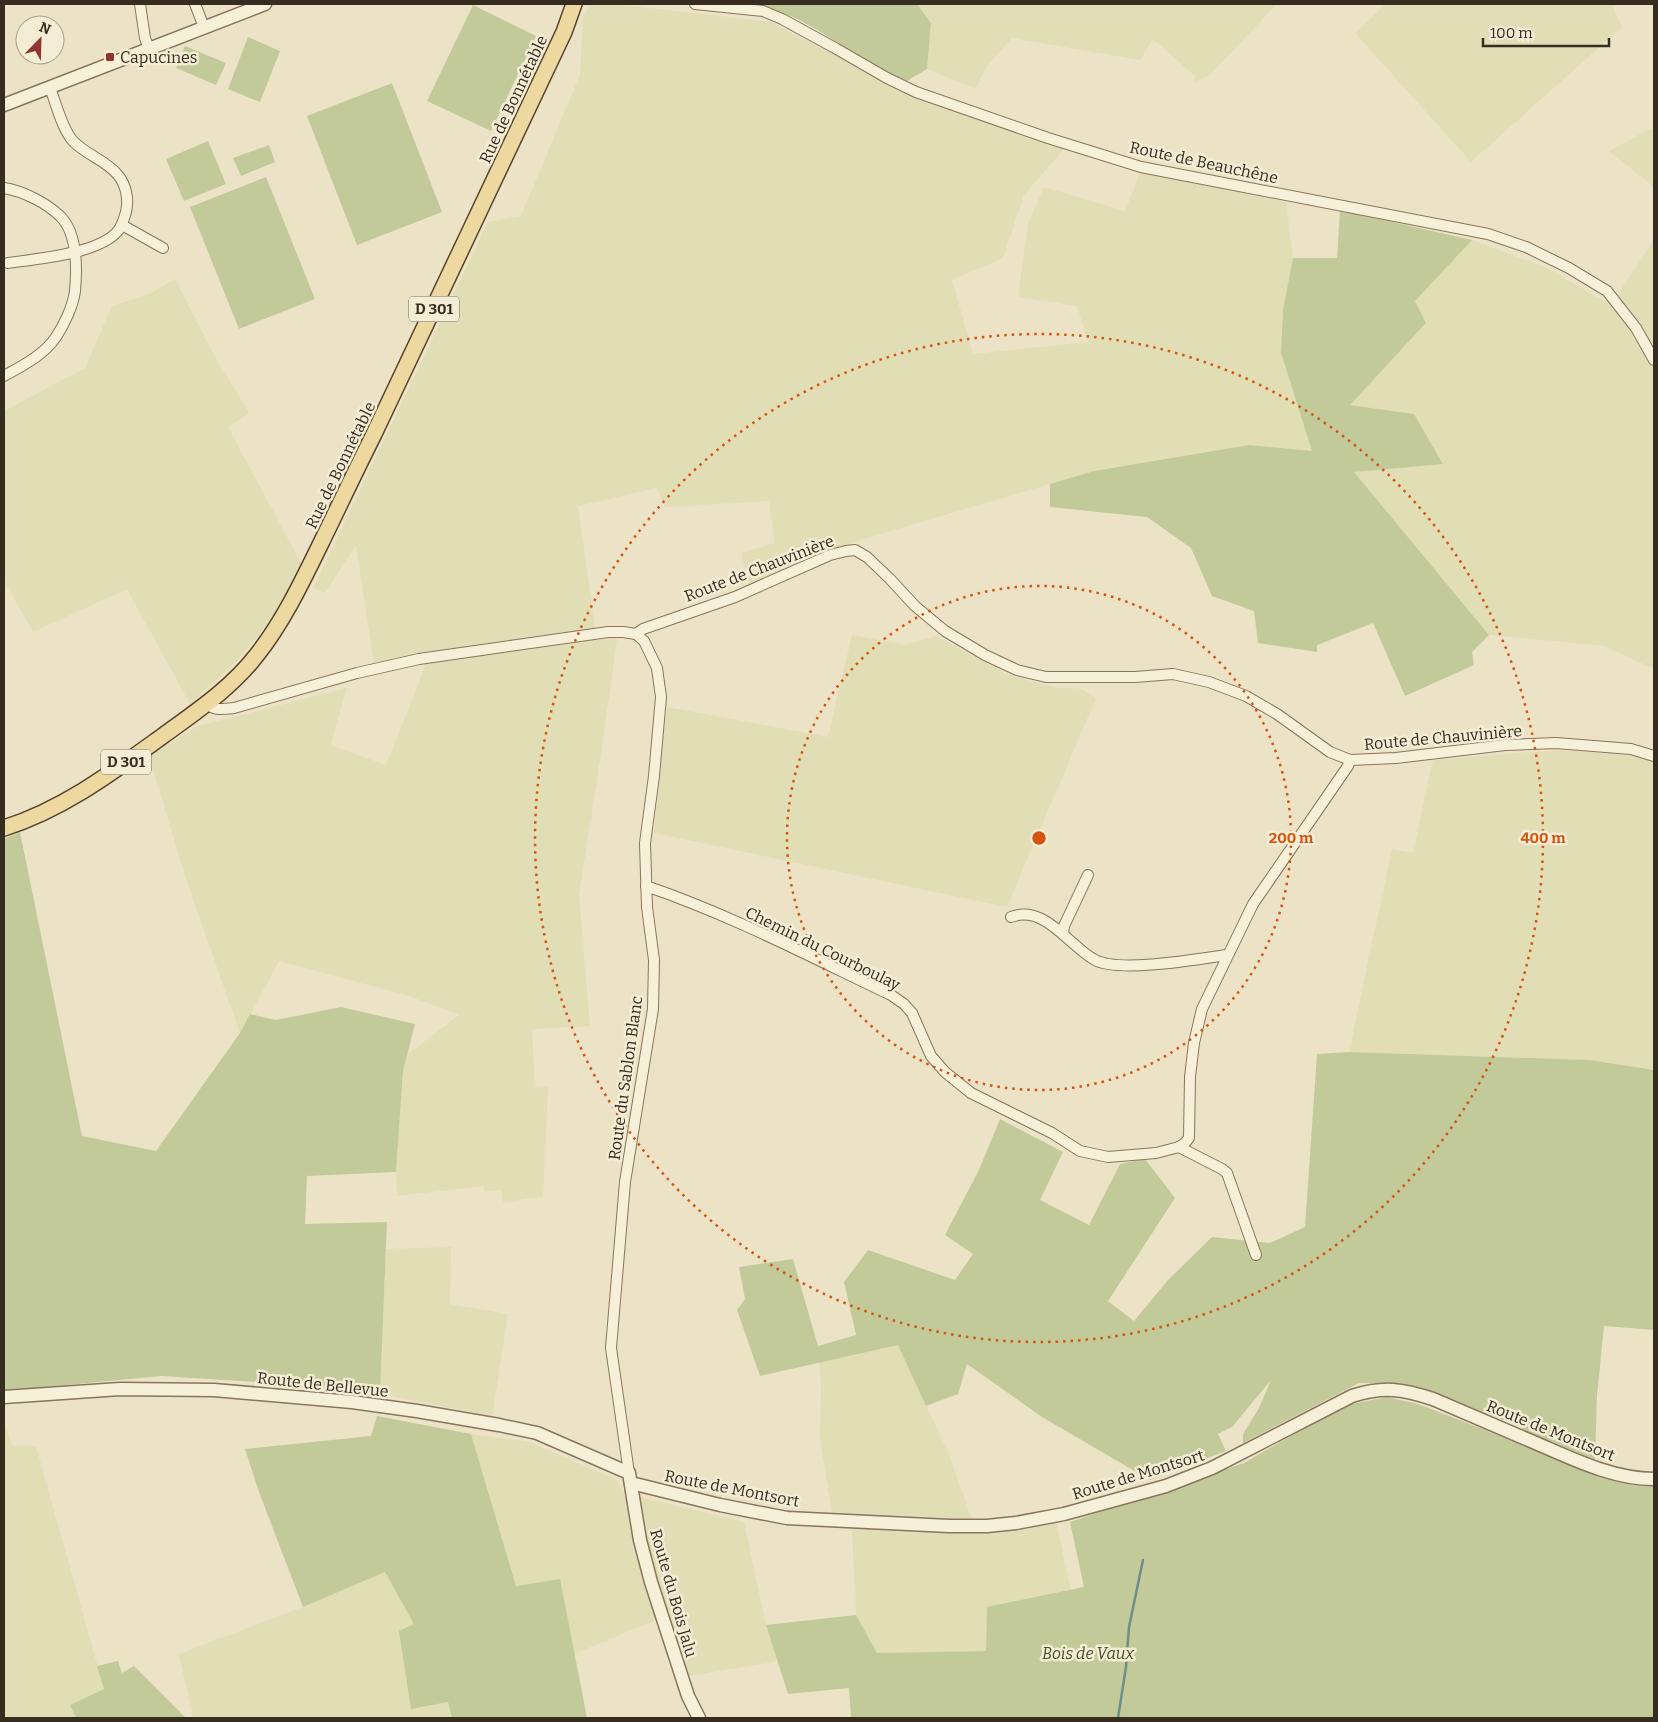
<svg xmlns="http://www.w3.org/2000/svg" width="1658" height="1722" font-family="Bitter,serif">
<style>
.farmland{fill:#e1ddb4}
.green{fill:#c2ca9a}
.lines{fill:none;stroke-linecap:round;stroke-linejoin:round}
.stream{stroke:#6e8e88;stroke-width:2.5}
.minor-casing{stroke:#87755d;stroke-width:12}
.tertiary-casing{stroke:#87755d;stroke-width:15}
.primary-casing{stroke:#554330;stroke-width:18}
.minor{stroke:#f7f0d9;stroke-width:10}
.tertiary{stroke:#f7f0d9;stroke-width:12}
.primary{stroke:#edd9a0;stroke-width:15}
.ring{fill:none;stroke:#d6540e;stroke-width:2.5;stroke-dasharray:2.5 5}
.poi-dot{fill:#933430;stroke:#f4edd5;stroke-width:2}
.labels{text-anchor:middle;stroke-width:5;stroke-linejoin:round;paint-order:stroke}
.shield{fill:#f4edd5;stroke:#706656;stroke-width:1}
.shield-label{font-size:15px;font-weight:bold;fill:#372c20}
.poi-label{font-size:16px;fill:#372c20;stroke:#f4edd5;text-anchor:start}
.street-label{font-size:16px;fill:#372c20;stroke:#f4edd5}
.park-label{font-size:16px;font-style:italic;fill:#455327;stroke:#f4edd5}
.centre{fill:#d6540e;stroke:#f4edd5;stroke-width:2.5}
.ring-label{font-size:15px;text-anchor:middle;font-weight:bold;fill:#d6540e;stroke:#f4edd5;stroke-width:5;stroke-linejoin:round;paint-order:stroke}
</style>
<rect width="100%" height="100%" fill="#ece3c6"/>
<g class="farmland">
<polygon points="590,4 614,4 770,22 919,98 995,126 1065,148 1024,195 1003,258 952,280 973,354 1088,342 1077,306 1018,297 1028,224 1044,187 1125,211 1141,171 1286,202 1293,258 1283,310 1281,353 1312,451 1249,445 1094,471 860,540 750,586 741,553 775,543 769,501 665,507 657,488 578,506 597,640 617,639 601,754 579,894 590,1026 532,1029 535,1088 548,1087 543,1197 503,1202 502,1190 485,1191 483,1186 397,1196 396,1172 403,1071 407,1055 459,1015 409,996 279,961 240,1033 186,879 149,756 198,726 347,688 330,745 386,765 425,667 423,654 374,665 356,545 325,593 313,588 488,222 521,216 580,75 583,17"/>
<polygon points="917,4 1277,4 1209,76 1193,82 1196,77 1153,39 1140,60 1012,38 987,66 975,89 927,69 931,23"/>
<polygon points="1386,4 1612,4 1622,27 1471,162 1355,33"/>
<polygon points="1654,127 1654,187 1609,151"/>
<polygon points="1472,240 1547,268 1611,305 1654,240 1654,669 1604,646 1489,635 1353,471 1443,463 1414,414 1349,405 1426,324 1414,301"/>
<polygon points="175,279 215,357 249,413 228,427 302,565 273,617 239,659 190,704 127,589 33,632 4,581 4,411 85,368 112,306 149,294"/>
<polygon points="852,635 906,645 936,636 1006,674 1052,687 1081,689 1096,698 1007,907 654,833 667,707 828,737"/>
<polygon points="1559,750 1630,755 1654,762 1654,1070 1590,1060 1349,1052 1392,849 1413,853 1433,760"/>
<polygon points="451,1247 450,1304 508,1314 492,1416 380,1394 386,1249"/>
<polygon points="898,1345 950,1457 976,1532 1056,1521 1071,1590 987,1607 986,1651 877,1653 856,1615 852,1530 834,1527 820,1437 821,1385 819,1362"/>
<polygon points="4,1426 13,1446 36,1446 104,1689 70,1705 76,1718 4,1718"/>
<polygon points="471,1434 530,1442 615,1479 624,1493 744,1522 766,1625 777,1659 775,1662 688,1676 668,1615 574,1654 560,1579 516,1586"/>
<polygon points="385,1572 415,1624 411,1708 448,1702 452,1718 193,1718 179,1654 303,1607"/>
</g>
<g class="green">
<path d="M746 4H917L931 23 927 69 907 81C852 60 806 9 746 4Z"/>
<polygon points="473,5 536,36 491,131 427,101"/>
<polygon points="248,37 280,51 260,102 228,89"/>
<polygon points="185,46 226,63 216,85 176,68"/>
<polygon points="392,83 442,212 357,245 307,116"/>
<polygon points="208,141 226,184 184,201 166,159"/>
<polygon points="269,145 275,162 241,176 233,158"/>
<polygon points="266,177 315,299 239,329 190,207"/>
<polygon points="1340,210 1472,240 1415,301 1426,323 1350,405 1414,414 1443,464 1354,472 1489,635 1472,652 1474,665 1405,696 1373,623 1317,645 1317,652 1258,643 1254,611 1212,596 1191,548 1147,517 1050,507 1050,484 1094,471 1249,445 1312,451 1281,353 1283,310 1293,258 1337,258"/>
<polygon points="20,832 82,1136 156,1151 240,1033 250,1014 276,1020 341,1007 415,1024 403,1071 396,1172 307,1176 305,1224 387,1222 380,1394 304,1385 161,1376 4,1391 4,839"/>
<polygon points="1349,1052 1590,1060 1654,1070 1654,1330 1604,1326 1597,1396 1595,1459 1591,1473 1634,1485 1654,1486 1654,1718 851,1718 849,1688 788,1694 766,1625 856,1615 877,1653 986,1651 987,1607 1084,1587 1070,1522 1244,1463 1342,1406 1387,1397 1418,1404 1519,1443 1522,1427 1401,1383 1359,1383 1243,1443 1243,1434 1259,1408 1271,1380 1232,1427 1218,1434 1226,1451 1150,1480 1042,1417 967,1364 958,1394 926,1406 898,1345 760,1376 737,1310 745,1299 739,1267 793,1259 818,1346 856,1335 844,1282 868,1250 955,1280 973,1254 945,1235 979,1170 1000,1119 1063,1152 1040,1200 1089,1225 1120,1164 1145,1159 1175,1198 1108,1301 1134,1321 1168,1280 1212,1237 1270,1243 1305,1227 1317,1054"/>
<polygon points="377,1416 471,1434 516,1586 560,1579 587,1718 452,1718 448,1702 411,1709 399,1631 414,1624 385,1572 303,1607 259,1492 245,1449 371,1436"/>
<polygon points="118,1661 122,1673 134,1666 186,1718 76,1718 70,1705 104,1689 97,1666"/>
</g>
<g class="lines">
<polyline class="stream" points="1118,1718 1126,1667 1129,1627 1143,1560"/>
<defs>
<g id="minor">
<polyline points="140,4 145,38 149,49"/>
<polyline points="195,4 204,27"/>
<polyline points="695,4 763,11 782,19 835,48 887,78 916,92 1048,138 1141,167 1488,234 1526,247 1569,268 1607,291 1636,328 1654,360"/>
<path d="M4 188C23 191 47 203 61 217 78 235 77 269 75 291 73 306 64 325 56 337 44 355 22 366 4 376"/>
<polyline points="122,225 163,248"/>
<path d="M8 263C36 259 97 254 117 232 122 227 124 219 126 212 129 199 126 185 118 175 106 160 86 155 73 141 62 129 56 103 50 88"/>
<path d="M207 704C214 711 225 709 234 708L357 673 419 659 608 632H623L636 634 643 629 735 597 830 555 846 551 855 550 867 557 890 579 915 606 945 631 985 655 1017 670 1046 677H1135L1173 674 1209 682 1246 696 1277 714 1330 752 1350 760 1396 758 1505 745 1556 743 1631 749 1654 756"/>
<path d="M646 886C731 915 811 957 891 995L904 1004 912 1013 931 1056 945 1072 971 1093 1052 1133 1080 1151 1108 1157 1156 1153 1179 1147 1222 1169 1227 1173 1256 1255"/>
<path d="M1011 917C1045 904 1069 946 1095 960 1119 973 1199 959 1227 955"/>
<polyline points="1063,933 1064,926 1088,875"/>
<polyline points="1179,1147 1185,1143 1189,1138 1190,1077 1194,1043 1202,1009 1253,904 1348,766 1350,760"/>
<polyline points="629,1473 611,1348 625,1182 653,1009 654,960 647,907 645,843 654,776 661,697 657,668 644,641 636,634"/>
</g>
<g id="tertiary">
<polyline points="4,105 265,4"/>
<polyline points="4,1397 120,1389 214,1390 352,1402 417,1411 499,1425 537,1433 629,1473 640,1540 651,1582 688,1696 699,1718"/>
<path d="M631 1483 720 1505 787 1518 949 1526H987L1016 1523 1064 1514 1166 1486 1212 1468 1352 1396C1384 1386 1402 1389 1433 1399 1468 1414 1503 1429 1538 1444 1575 1460 1614 1479 1654 1479"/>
</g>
<path id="primary" d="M4 828C64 809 114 771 164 735 197 711 231 688 256 656 283 622 302 582 321 543 339 506 356 470 374 434 438 300 500 166 564 32L574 4"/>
</defs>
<use href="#minor" class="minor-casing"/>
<use href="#tertiary" class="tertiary-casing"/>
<use href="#primary" class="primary-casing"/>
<use href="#minor" class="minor"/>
<use href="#tertiary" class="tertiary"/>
<use href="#primary" class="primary"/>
</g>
<g class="ring">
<circle cx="1039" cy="838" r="252"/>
<circle cx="1039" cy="838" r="504"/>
</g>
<rect class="poi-dot" x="105" y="52" width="10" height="10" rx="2.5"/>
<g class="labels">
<g class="shield">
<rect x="409" y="296.5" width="50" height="25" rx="4"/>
<rect x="101" y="749.5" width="50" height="25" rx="4"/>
</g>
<g class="shield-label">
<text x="434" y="314">D 301</text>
<text x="126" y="767">D 301</text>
</g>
<g class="poi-label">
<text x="120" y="63">Capucines</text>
</g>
<g class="street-label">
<text transform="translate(513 99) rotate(-65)" y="6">Rue de Bonnétable</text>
<text transform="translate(1204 162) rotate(12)" y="6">Route de Beauchêne</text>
<text transform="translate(340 465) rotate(-64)" y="6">Rue de Bonnétable</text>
<text transform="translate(759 568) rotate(-21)" y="6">Route de Chauvinière</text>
<text transform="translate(1443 737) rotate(-5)" y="6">Route de Chauvinière</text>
<text transform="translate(823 948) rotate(26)" y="6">Chemin du Courboulay</text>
<text transform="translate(625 1078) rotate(-82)" y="6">Route du Sablon Blanc</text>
<text transform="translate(323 1384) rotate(6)" y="6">Route de Bellevue</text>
<text transform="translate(1551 1430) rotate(22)" y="6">Route de Montsort</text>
<text transform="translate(1138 1474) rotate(-17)" y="6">Route de Montsort</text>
<text transform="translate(732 1488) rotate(11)" y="6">Route de Montsort</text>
<text transform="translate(674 1593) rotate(74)" y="6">Route du Bois Jalu</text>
</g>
<g class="park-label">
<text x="1088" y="1659">Bois de Vaux</text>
</g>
</g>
<circle cx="1039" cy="838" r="8" class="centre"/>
<g class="ring-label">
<text x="1291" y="843">200 m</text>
<text x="1543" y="843">400 m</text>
</g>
<rect width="1658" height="1722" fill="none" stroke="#372c20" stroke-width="10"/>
<g transform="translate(40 40) rotate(23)"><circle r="24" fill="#f4edd5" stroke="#a8a08d"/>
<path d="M0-4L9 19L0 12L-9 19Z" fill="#933430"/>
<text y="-8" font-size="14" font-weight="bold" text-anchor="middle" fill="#372c20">N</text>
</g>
<path d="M1483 38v8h126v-8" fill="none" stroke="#372c20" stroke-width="2.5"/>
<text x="1490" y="38" font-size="15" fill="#372c20" stroke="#f4edd5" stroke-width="4" paint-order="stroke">100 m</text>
</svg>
